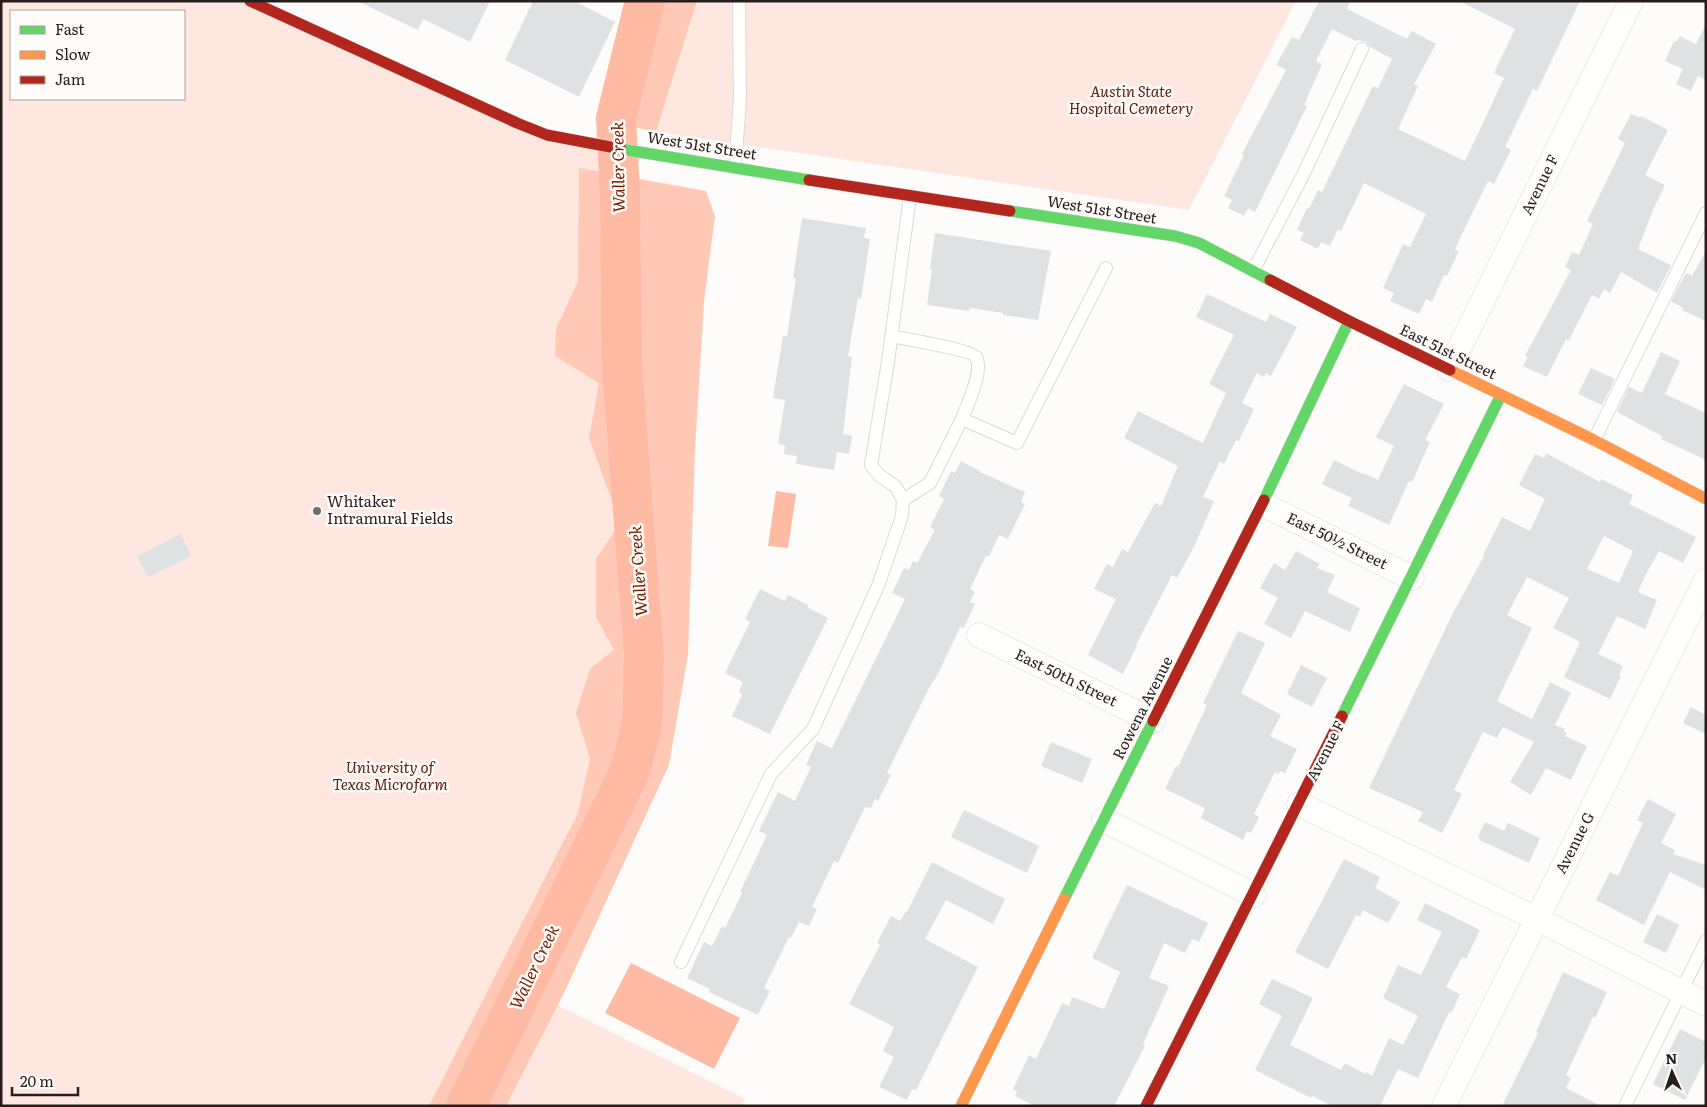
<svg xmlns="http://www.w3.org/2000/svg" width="1707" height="1107" font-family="Literata,serif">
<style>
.green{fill:#fde7de;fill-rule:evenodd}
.forest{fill:#ffc9b6}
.water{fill:#ffbaa4}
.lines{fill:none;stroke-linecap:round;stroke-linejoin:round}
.river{stroke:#ffbaa4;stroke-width:40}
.building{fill:#dfe2e2;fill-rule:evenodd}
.lane-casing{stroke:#ddd9d7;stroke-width:14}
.street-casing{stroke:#ddd9d7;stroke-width:25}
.fast-casing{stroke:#ddd9d7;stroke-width:12}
.slow-casing{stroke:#ddd9d7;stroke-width:12}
.jam-casing{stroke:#ddd9d7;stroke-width:12}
.lane{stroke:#fffffe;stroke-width:12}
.street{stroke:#fffffe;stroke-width:24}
.fast{stroke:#63d668;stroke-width:11}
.slow{stroke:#ff974d;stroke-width:11}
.jam{stroke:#b3261e;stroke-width:11}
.poi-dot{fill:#726c6a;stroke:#fffbf9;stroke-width:2}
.labels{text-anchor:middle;stroke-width:5;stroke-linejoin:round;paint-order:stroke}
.park-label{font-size:15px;font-style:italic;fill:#5d220d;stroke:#fffbf9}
.street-label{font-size:15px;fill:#261e1c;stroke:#fffbf9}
.poi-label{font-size:15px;fill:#261e1c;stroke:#fffbf9;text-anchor:start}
.water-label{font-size:16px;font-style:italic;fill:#742000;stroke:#fffbf9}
</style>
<rect width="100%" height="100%" fill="#fefcfa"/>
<g class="green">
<path d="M1 1H250L517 123 645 152 620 196 644 655 523 988 745 1099 741 1106H1ZM11 11H184V99H11Z"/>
<polygon points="697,1 1296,1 1189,210 656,132"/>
</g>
<g class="forest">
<polygon points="631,1 697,1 656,132 604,120"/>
<polygon points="579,168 706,191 715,216 704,302 695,450 688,655 669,765 564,993 506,1106 429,1106 578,813 590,759 576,713 590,669 614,650 596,617 596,559 620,523 589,438 599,383 555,356 556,329 578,281"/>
</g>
<g class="water">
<polygon points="776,491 796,494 788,548 768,546"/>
<polygon points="631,963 740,1018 714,1069 605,1013"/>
</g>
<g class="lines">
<polyline class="river" points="466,1106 630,771 642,725 644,655 622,367 620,195 616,118 645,1"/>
</g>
<g class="building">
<polygon points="357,1 490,1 470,42 423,19 418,30"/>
<polygon points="533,1 574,1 615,22 579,97 505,60"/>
<polygon points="1319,1 1350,1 1347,9 1407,39 1412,31 1436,44 1414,84 1418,86 1398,129 1465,161 1504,78 1494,73 1515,29 1459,1 1580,1 1537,91 1533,89 1505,147 1511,150 1494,184 1488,181 1460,238 1455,250 1459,251 1447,276 1444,275 1432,302 1426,299 1419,314 1390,301 1394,293 1383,288 1403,244 1410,247 1426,214 1364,183 1341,231 1338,229 1330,246 1321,242 1318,249 1300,240 1304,233 1297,230 1307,208 1309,209 1318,190 1322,192 1373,86 1378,88 1392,59 1370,47 1366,42 1357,40 1356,41 1332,29 1316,61 1322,64 1304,105 1307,106 1255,212 1248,208 1244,216 1228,208 1232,200 1224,196 1244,155 1242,154 1286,70 1276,65 1292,37 1299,40"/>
<polygon points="1705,26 1706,80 1698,76 1691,91 1676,84 1683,69 1665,61 1674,41 1676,42 1680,36 1696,44"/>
<polygon points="1631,114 1640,118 1641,116 1668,130 1645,175 1665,185 1654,208 1638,249 1671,265 1657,293 1621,272 1610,293 1604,289 1599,299 1592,295 1569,340 1566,339 1547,377 1523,366 1528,357 1525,356 1571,270 1565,267 1572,252 1579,255 1593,224 1587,221 1625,143 1618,139"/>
<polygon points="802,218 866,228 864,238 870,239 861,299 858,298 848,356 852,357 843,434 852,436 849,454 837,452 834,470 796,464 797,456 784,454 785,445 778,444 785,400 773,398 783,336 787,336 796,278 793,278"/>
<polygon points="935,233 1051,251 1038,320 1003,315 1003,313 970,308 969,311 927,305 932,269 930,269"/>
<polygon points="1706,251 1706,321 1682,310 1683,308 1671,301 1686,273 1692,276"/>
<polygon points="1207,294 1266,322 1270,314 1297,327 1271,376 1266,373 1264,377 1257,373 1242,403 1254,409 1239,441 1236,440 1224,464 1220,461 1203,497 1214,501 1194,547 1177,578 1172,575 1136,645 1137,646 1123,674 1088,655 1116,599 1094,589 1107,564 1113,567 1122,549 1128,552 1155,503 1161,506 1178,466 1124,438 1138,411 1203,443 1226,393 1209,384 1234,335 1196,317"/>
<polygon points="1661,352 1680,361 1665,394 1706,413 1706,460 1661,439 1662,436 1617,412 1629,387 1642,393"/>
<polygon points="1591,368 1615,379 1602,405 1578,394"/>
<polygon points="1404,384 1444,404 1425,440 1430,442 1412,482 1409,481 1389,525 1348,506 1352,498 1322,484 1334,460 1363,474 1363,473 1378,480 1394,446 1376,437"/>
<path d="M1546 453 1600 482 1601 479 1633 495 1629 504 1696 537 1683 563 1659 551 1646 574 1638 592 1657 600 1645 629 1617 616 1598 654 1623 666 1619 675 1621 676 1610 699 1564 677 1580 642 1553 628 1569 598 1527 577 1507 615 1532 628 1497 701 1532 719 1550 682 1571 693 1555 725 1565 729 1564 731 1567 733 1565 736 1587 746 1571 780 1546 768 1531 795 1510 782 1534 742 1503 727 1497 738 1483 732 1454 790 1462 794 1442 833 1418 821 1423 812 1369 788 1453 613 1484 556 1483 555 1502 517 1530 531 1545 499 1519 485 1535 454 1544 458ZM1604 536 1633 551 1619 583 1587 569Z"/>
<polygon points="961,461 980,471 980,472 1025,492 1021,502 1025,504 1008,539 999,535 989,556 986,556 970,589 975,592 970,602 975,604 964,628 960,627 939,672 928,690 887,773 891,775 878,801 875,799 871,808 865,807 838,863 834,861 812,907 817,909 809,926 799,922 791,938 789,937 764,988 770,991 758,1015 709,992 710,989 687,978 704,942 712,946 722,926 725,928 742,893 740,892 767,835 759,831 778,792 795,801 811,767 806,765 817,741 832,748 905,599 892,593 904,568 909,570 913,561 917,563 935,530 930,527 944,499 939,496 951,471 955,473"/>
<polygon points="181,534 191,556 148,577 137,556"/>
<polygon points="1296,551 1320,564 1317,568 1335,575 1327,592 1360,608 1350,632 1305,611 1291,638 1264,624 1278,598 1260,588 1274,563 1285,570"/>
<polygon points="760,589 785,601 788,595 808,605 807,607 828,618 770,734 732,716 742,695 739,691 743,682 725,673 750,622 745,619"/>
<polygon points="1238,631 1265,643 1241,693 1281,715 1270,736 1297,749 1285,773 1280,771 1279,774 1275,772 1254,814 1259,817 1251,833 1247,831 1243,840 1201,818 1205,808 1165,789 1176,766 1178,767 1207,705 1203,703"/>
<polygon points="1301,665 1327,678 1312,707 1287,694"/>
<polygon points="1691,707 1706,715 1706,734 1683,723"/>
<polygon points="1051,742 1092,759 1082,783 1041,766"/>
<polygon points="1648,799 1676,814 1661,843 1675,850 1673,854 1706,865 1706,890 1670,872 1644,925 1596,900 1610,872 1618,876 1643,823 1637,820"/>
<polygon points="964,810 1039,846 1027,873 951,837"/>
<polygon points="1485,822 1504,831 1508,823 1540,838 1529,863 1479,840 1480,839 1478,837"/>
<polygon points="1344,859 1380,877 1375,888 1400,902 1388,923 1363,910 1360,917 1356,915 1328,969 1295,952"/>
<polygon points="932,862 1005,899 993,924 946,900 925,939 978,967 916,1090 912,1089 907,1100 879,1087 894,1057 883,1051 894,1027 849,1004 880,945 877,943 891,916 900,921 906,911 907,912"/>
<polygon points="1127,885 1208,923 1199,942 1192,939 1185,953 1164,943 1149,978 1169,986 1143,1044 1145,1046 1114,1106 1035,1106 1015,1096 1017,1092 1013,1089 1029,1055 1036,1059 1062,1003 1069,1006 1072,997 1104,1009 1120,972 1092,958"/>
<polygon points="1425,903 1480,930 1466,959 1462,957 1446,987 1460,994 1452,1012 1450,1011 1444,1023 1418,1078 1398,1069 1380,1106 1332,1106 1312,1096 1311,1098 1255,1070 1282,1016 1259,1004 1272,979 1313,998 1290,1045 1341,1070 1345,1063 1365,1074 1366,1072 1372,1076 1389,1038 1403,1045 1418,1016 1383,998 1398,965 1421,975 1442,932 1417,920"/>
<polygon points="1657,914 1679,925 1666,953 1643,942"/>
<polygon points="1563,972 1607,992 1595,1018 1593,1017 1566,1075 1571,1078 1566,1088 1601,1106 1502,1106 1538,1033 1536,1032"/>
<polygon points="1680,1029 1706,1042 1706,1058 1685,1100 1653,1084"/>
</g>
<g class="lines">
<defs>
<g id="lane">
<polyline points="735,167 740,99 739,1"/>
<polyline points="1253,271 1303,175 1362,49"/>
<path d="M891 336C904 339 972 350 976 357 984 371 967 405 962 419"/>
<polyline points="1594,440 1706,213"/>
<polyline points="903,500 930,483 962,419 1017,443 1106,268"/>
<polyline points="681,962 771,774 813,729 878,586 902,516 903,500 896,487 879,475 871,465 888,362 910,196"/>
<polyline points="1625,1106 1706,941"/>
</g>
<g id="street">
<polyline points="1449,369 1631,1"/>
<polyline points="1262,504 1412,578"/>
<polyline points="979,635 1153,721"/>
<polyline points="1299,804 1537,919 1706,1004"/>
<polyline points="1104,820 1254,895"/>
<polyline points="1444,1106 1706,580"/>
</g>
<g id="fast">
<polyline points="621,149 809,180"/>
<polyline points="1010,211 1175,236 1199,243 1270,280"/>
<polyline points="1264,500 1349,321"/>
<polyline points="1342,716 1501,395"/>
<polyline points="1064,899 1153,721"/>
</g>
<g id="slow">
<polyline points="1450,370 1594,440 1706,499"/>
<polyline points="961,1106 1064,899"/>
</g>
<g id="jam">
<polyline points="250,1 517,123 547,135 621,149"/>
<polyline points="809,180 1010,211"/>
<polyline points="1270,280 1349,321 1450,370"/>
<polyline points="1153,721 1264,500"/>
<polyline points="1146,1106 1342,716"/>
</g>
</defs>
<use href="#lane" class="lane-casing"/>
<use href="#street" class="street-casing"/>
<use href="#fast" class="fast-casing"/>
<use href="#slow" class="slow-casing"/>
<use href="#jam" class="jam-casing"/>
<use href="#lane" class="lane"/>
<use href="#street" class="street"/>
<use href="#fast" class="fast"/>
<use href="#slow" class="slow"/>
<use href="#jam" class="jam"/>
</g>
<circle class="poi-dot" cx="317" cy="511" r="5"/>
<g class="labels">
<g class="park-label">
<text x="1131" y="97">Austin State<tspan x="1131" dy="17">Hospital Cemetery</tspan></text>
<text x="390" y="773">University of<tspan x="390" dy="17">Texas Microfarm</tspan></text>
</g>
<g class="street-label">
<text transform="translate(702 146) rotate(9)" y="5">West 51st Street</text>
<text transform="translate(1540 185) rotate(-64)" y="5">Avenue F</text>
<text transform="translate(1102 210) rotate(9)" y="5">West 51st Street</text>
<text transform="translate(1448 352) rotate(26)" y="5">East 51st Street</text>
<text transform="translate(1337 541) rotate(26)" y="5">East 50½ Street</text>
<text transform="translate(1066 678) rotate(26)" y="5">East 50th Street</text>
<text transform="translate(1143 708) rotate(-63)" y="5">Rowena Avenue</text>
<text transform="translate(1326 751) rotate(-63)" y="5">Avenue F</text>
<text transform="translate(1575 843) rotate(-63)" y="5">Avenue G</text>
</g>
<g class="poi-label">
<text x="327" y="507">Whitaker<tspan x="327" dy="17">Intramural Fields</tspan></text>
</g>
<g class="water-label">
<text transform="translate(618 167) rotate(-91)" y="6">Waller Creek</text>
<text transform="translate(638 571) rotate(-94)" y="6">Waller Creek</text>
<text transform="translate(534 967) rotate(-64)" y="6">Waller Creek</text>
</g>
</g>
<rect width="1707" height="1107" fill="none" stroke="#261e1c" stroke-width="5"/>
<rect x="10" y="10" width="175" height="90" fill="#fffbf9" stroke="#a8a3a1"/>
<rect x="20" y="26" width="25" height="8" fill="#63d668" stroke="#a8a3a1"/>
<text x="55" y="35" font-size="15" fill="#261e1c">Fast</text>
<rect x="20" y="51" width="25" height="8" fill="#ff974d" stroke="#a8a3a1"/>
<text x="55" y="60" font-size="15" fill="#261e1c">Slow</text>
<rect x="20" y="76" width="25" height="8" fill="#b3261e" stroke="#a8a3a1"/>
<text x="55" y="85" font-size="15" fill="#261e1c">Jam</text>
<g transform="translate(1672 1072) rotate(357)" stroke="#fffbf9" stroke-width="4" paint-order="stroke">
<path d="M0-4L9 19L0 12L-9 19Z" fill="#261e1c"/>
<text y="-8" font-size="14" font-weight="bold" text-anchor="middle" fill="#261e1c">N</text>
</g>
<path d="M12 1087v8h66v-8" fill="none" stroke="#261e1c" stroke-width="2.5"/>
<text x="20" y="1087" font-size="15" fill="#261e1c" stroke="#fffbf9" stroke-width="4" paint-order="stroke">20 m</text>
</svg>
